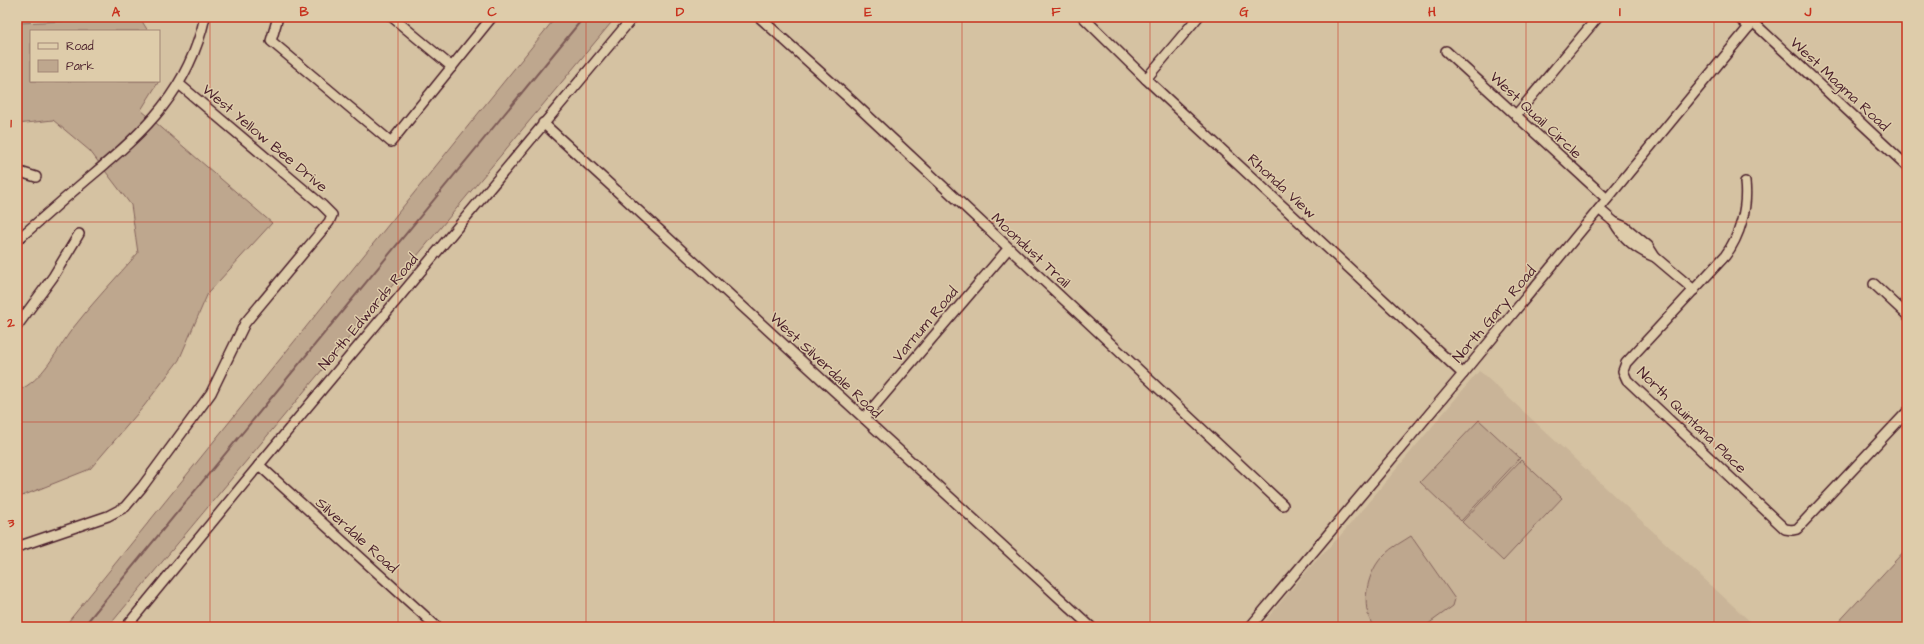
<svg xmlns="http://www.w3.org/2000/svg" width="1924" height="644" font-family="'Architects Daughter',sans-serif">
<style>
.built{fill:#c9b498}
.green{fill:#bea78e;stroke:#84635c}
.lines{fill:none;stroke-linecap:round;stroke-linejoin:round}
.stream{stroke:#7d5a56;stroke-width:2}
.minor-casing{stroke:#4a1f2b;stroke-width:12}
.minor{stroke:#deccaa;stroke-width:9}
.grid{fill:none;stroke:#c8321e;stroke-width:1;stroke-opacity:0.55}
.labels{text-anchor:middle;stroke-width:3;stroke-linejoin:round;paint-order:stroke}
.street-label{font-size:15px;fill:#4a1f2b;stroke:#deccaa}
.neatline{fill:none;stroke:#c8321e;stroke-width:1.5}
.grid-label{font-size:13px;text-anchor:middle;font-weight:bold;fill:#c8321e}
</style>
<rect width="100%" height="100%" fill="#d5c2a2"/>
<filter id="ink" filterUnits="userSpaceOnUse"><feTurbulence type="fractalNoise" baseFrequency=".025" numOctaves="2"/><feDisplacementMap in="SourceGraphic" scale="8" xChannelSelector="R" yChannelSelector="G"/><feConvolveMatrix kernelMatrix="1 2 1 2 8 2 1 2 1" color-interpolation-filters="sRGB"/></filter>
<g filter="url(#ink)">
<polygon class="built" points="1479,371 1483,374 1756,627 1260,627 1312,565 1340,536"/>
<g class="green">
<polygon points="556,17 616,17 108,627 64,627"/>
<path d="M140 18 148 31H31V81H159L141 110 272 223 208 293 179 360 144 406 90 469 17 498V391C43 381 57 349 73 328 93 302 116 278 138 253L131 205 90 151 53 120 17 124V23Z"/>
<polygon points="1479,420 1520,458 1461,521 1420,482"/>
<polygon points="1521,460 1562,498 1503,561 1462,522"/>
<path d="M1411 536 1455 599 1453 606 1424 627H1374C1359 607 1367 570 1385 554 1392 547 1402 542 1411 536Z"/>
<polygon points="1907,548 1907,627 1834,627"/>
</g>
<g class="lines">
<polyline class="stream" points="83,627 584,17"/>
<defs>
<g id="minor">
<polyline points="278,17 271,41 391,142 492,17"/>
<polyline points="392,17 452,67"/>
<polyline points="759,17 852,101 1283,505"/>
<polyline points="1083,17 1146,79 1463,374"/>
<polyline points="1738,17 1749,27"/>
<polyline points="1753,22 1907,166"/>
<polyline points="1446,51 1607,199"/>
<polyline points="1146,79 1198,17"/>
<polyline points="1516,115 1598,17"/>
<polyline points="543,123 1091,627"/>
<polyline points="17,171 36,177"/>
<path d="M1745 182C1748 208 1740 236 1725 256L1626 363 1623 371 1627 380 1785 529 1792 530 1797 529 1907 412"/>
<polyline points="1599,209 1614,222 1625,227 1648,246 1655,257 1694,290"/>
<path d="M1614 222C1623 238 1637 250 1655 257"/>
<path d="M17 240C42 219 66 197 91 176 146 130 188 91 205 17"/>
<polyline points="1874,284 1907,315"/>
<polyline points="17,326 53,277 79,234"/>
<polyline points="864,418 1008,249"/>
<polyline points="259,465 437,627"/>
<polyline points="17,547 108,516 125,507 142,487 211,393 245,323 329,222 332,215 322,205 179,84"/>
<polyline points="126,627 259,465 633,17"/>
<polyline points="1250,627 1463,374 1757,17"/>
</g>
</defs>
<use href="#minor" class="minor-casing"/>
<use href="#minor" class="minor"/>
</g>
</g>
<path class="grid" d="M210 17V627M398 17V627M586 17V627M774 17V627M962 17V627M1150 17V627M1338 17V627M1526 17V627M1714 17V627M17 222H1907M17 422H1907"/>
<g class="labels">
<g class="street-label">
<text transform="translate(1840 84) rotate(43)" y="5">West Magma Road</text>
<text transform="translate(1536 115) rotate(43)" y="5">West Quail Circle</text>
<text transform="translate(265 138) rotate(40)" y="5">West Yellow Bee Drive</text>
<text transform="translate(1282 186) rotate(43)" y="5">Rhonda View</text>
<text transform="translate(1031 250) rotate(43)" y="5">Moondust Trail</text>
<text transform="translate(368 312) rotate(-50)" y="5">North Edwards Road</text>
<text transform="translate(1494 314) rotate(-50)" y="5">North Gary Road</text>
<text transform="translate(925 324) rotate(-50)" y="5">Varnum Road</text>
<text transform="translate(826 365) rotate(43)" y="5">West Silverdale Road</text>
<text transform="translate(1692 420) rotate(44)" y="5">North Quintana Place</text>
<text transform="translate(357 535) rotate(42)" y="5">Silverdale Road</text>
</g>
</g>
<rect width="1924" height="644" fill="none" stroke="#deccaa" stroke-width="44"/>
<rect x="30" y="30" width="130" height="52" fill="#deccaa" stroke="#a38777"/>
<rect x="38" y="43" width="20" height="6" fill="#deccaa" stroke="#a38777"/>
<text x="66" y="50" font-size="12" fill="#4a1f2b">Road</text>
<rect x="38" y="60" width="20" height="12" fill="#bea78e" stroke="#a38777"/>
<text x="66" y="70" font-size="12" fill="#4a1f2b">Park</text>
<rect x="22" y="22" width="1880" height="600" class="neatline"/>
<g class="grid-label">
<text x="116" y="16">A</text>
<text x="304" y="16">B</text>
<text x="492" y="16">C</text>
<text x="680" y="16">D</text>
<text x="868" y="16">E</text>
<text x="1056" y="16">F</text>
<text x="1244" y="16">G</text>
<text x="1432" y="16">H</text>
<text x="1620" y="16">I</text>
<text x="1808" y="16">J</text>
<text x="11" y="127">1</text>
<text x="11" y="327">2</text>
<text x="11" y="527">3</text>
</g>
</svg>
